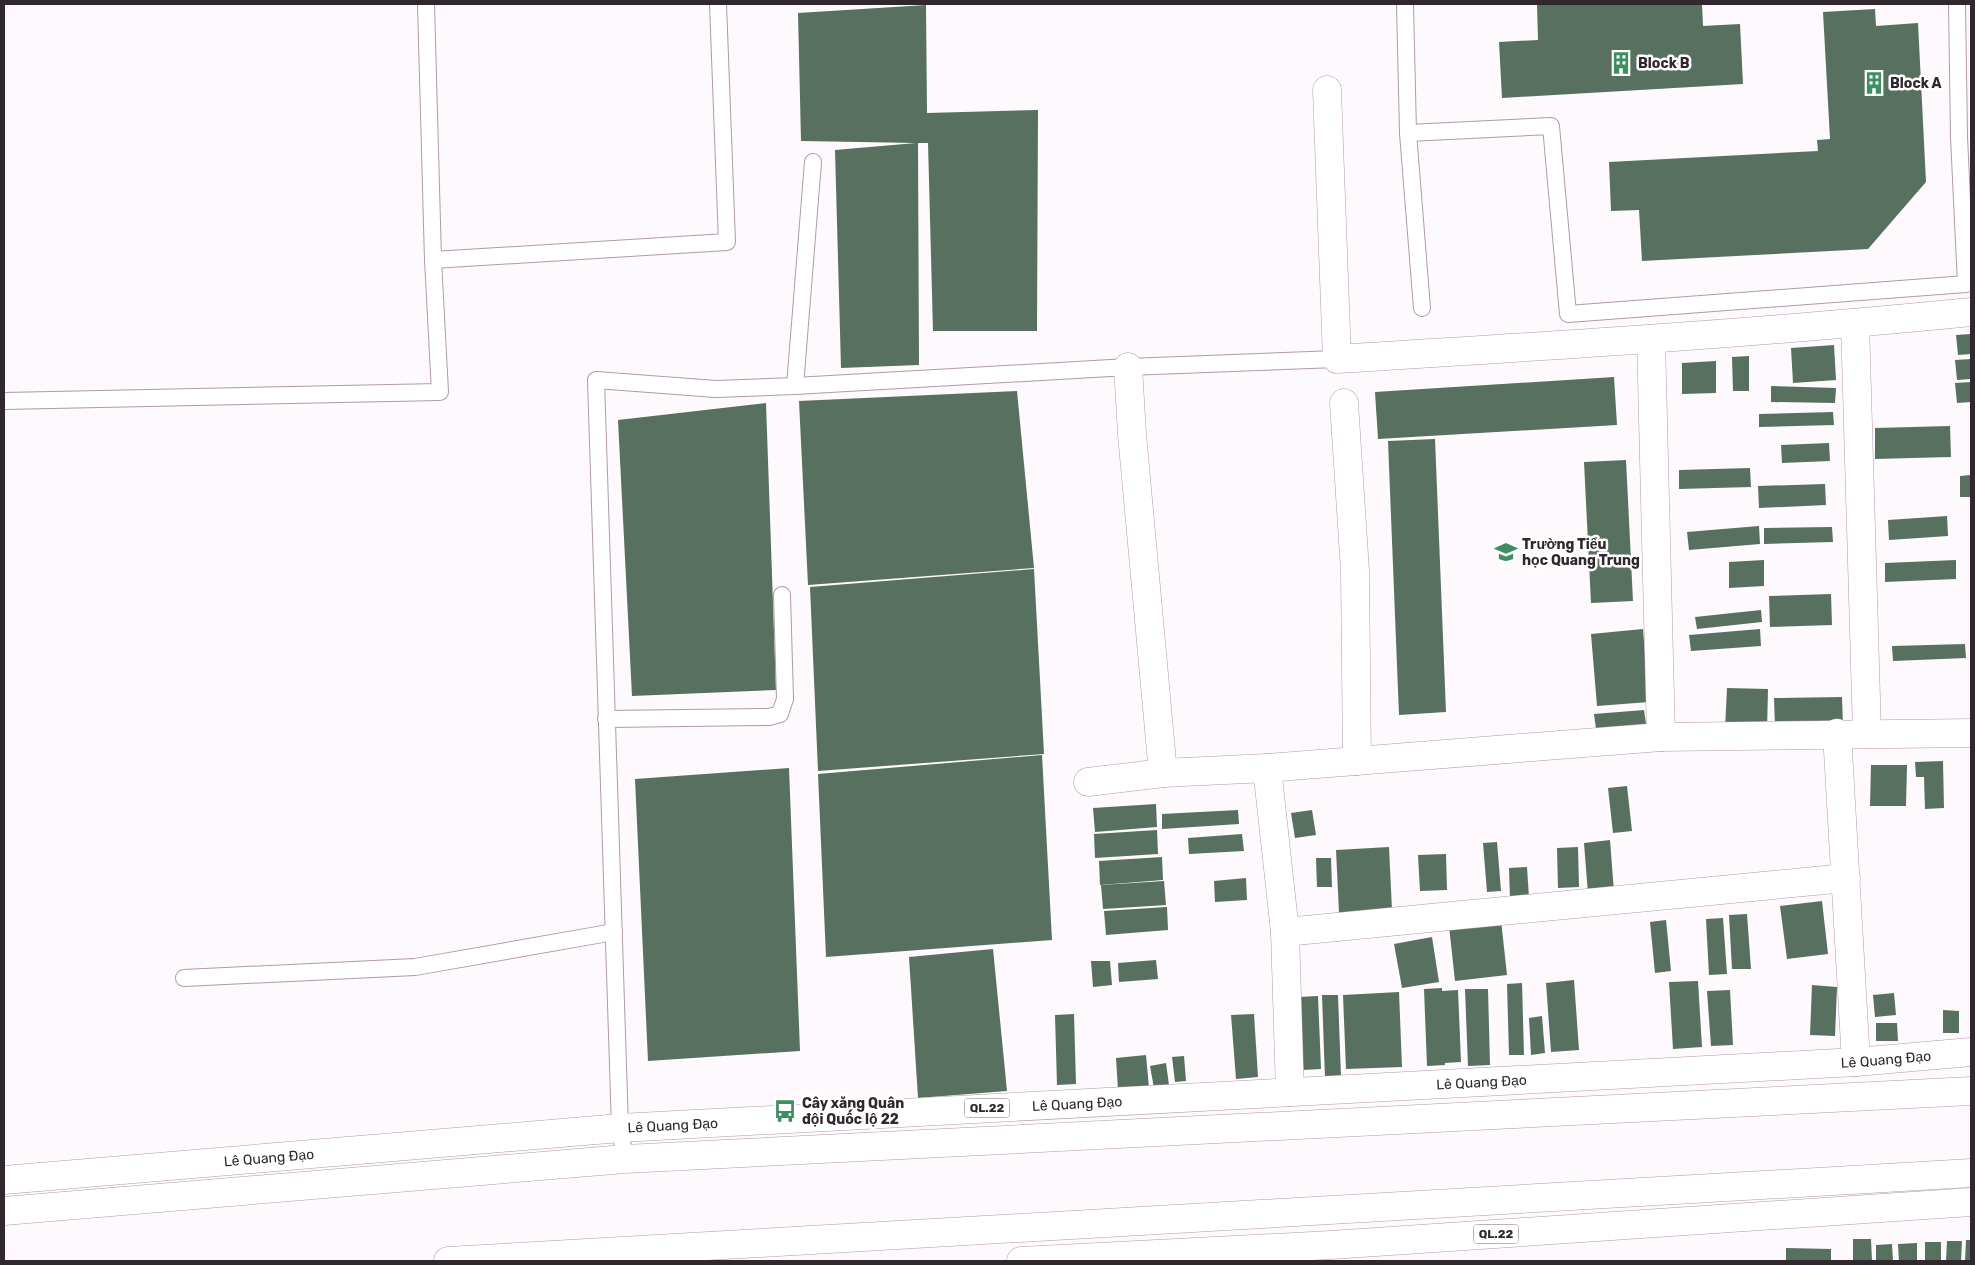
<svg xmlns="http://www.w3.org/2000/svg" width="1975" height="1265" font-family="Rubik,sans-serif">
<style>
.building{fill:#57705f}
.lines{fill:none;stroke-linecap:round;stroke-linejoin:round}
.service-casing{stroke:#b199ab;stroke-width:18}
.minor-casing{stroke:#b199ab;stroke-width:29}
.trunk-casing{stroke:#b199ab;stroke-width:29}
.service{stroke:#fff;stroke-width:16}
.minor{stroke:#fff;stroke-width:28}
.trunk{stroke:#fff;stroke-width:28}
.labels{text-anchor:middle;stroke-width:5;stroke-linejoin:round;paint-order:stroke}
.shield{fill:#fff;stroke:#6f686d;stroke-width:1}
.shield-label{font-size:12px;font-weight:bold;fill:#31272e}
.poi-label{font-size:14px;font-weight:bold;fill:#31272e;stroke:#fff;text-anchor:start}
.street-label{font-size:14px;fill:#31272e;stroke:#fff}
</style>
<rect width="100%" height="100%" fill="#fef9fd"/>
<g class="building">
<polygon points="1537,4 1702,4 1703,26 1740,24 1743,84 1502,98 1499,42 1538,40"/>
<polygon points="926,5 927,113 1038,110 1037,331 933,331 928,143 918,143 919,365 841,368 835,150 916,143 801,141 798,13"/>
<polygon points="1875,9 1876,26 1918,23 1926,182 1868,249 1642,261 1639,210 1611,211 1609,162 1818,151 1817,140 1830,139 1823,12"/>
<polygon points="1971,334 1971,354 1958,355 1956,335"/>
<polygon points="1834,345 1836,380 1793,383 1791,348"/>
<polygon points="1749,356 1749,391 1733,391 1732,357"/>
<polygon points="1971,359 1971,379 1957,380 1955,360"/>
<polygon points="1716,361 1716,393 1682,394 1682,363"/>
<polygon points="1614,377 1617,425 1378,439 1375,392"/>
<polygon points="1971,382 1971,402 1957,403 1955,383"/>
<polygon points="1771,386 1836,388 1835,403 1771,402"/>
<polygon points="1017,391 1034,568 808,585 799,401"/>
<polygon points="766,403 776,690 632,696 618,420"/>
<polygon points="1833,412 1834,425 1759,427 1759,414"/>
<polygon points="1950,426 1951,457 1875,459 1875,428"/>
<polygon points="1435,439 1446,712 1399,715 1388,441"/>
<polygon points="1829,443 1830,461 1782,463 1781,445"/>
<polygon points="1626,460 1633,601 1591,603 1584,462"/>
<polygon points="1750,468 1751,487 1679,489 1679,470"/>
<polygon points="1971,475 1971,497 1960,497 1960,476"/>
<polygon points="1825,484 1826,505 1759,508 1758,486"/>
<polygon points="1947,516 1948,536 1889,540 1888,520"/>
<polygon points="1759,526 1760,544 1689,550 1687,532"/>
<polygon points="1832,527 1833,542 1764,544 1764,528"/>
<polygon points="1764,560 1764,586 1729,588 1729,562"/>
<polygon points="1956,560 1956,579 1885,582 1885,563"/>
<polygon points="1034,569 1044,754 818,771 810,587"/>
<polygon points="1831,594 1832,625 1770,627 1769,596"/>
<polygon points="1761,610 1762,622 1697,629 1695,617"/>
<polygon points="1643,629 1649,702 1597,706 1591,634"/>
<polygon points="1760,629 1761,646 1691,651 1689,635"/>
<polygon points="1965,644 1966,658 1893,661 1892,646"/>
<polygon points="1727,688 1768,689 1767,731 1725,730"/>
<polygon points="1842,697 1843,725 1775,727 1774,698"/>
<polygon points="1644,710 1647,731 1597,736 1594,714"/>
<polygon points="1042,755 1052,940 826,957 818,774"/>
<polygon points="1943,761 1944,808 1925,809 1924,777 1916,777 1915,762"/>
<polygon points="1871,765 1907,765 1906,806 1870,806"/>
<polygon points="789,768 800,1051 648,1061 635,779"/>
<polygon points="1627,786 1632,831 1613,833 1608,788"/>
<polygon points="1156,804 1157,827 1095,832 1093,808"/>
<polygon points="1238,810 1239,824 1162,829 1162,814"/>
<polygon points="1312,810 1316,835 1295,838 1291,813"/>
<polygon points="1157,830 1158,854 1095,858 1094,834"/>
<polygon points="1242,834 1244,851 1189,854 1188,838"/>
<polygon points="1610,840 1614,892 1588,894 1584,843"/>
<polygon points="1497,842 1501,891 1487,892 1483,843"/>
<polygon points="1389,847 1392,910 1339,913 1336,850"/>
<polygon points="1578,847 1579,887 1558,888 1557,848"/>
<polygon points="1446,854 1447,890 1420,891 1418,855"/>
<polygon points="1162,857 1163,880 1100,885 1099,861"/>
<polygon points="1316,858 1331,858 1332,887 1317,887"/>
<polygon points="1527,867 1529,898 1510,899 1509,868"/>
<polygon points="1246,878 1247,900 1215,902 1214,881"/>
<polygon points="1164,881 1166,905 1103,909 1101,885"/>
<polygon points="1822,901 1828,954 1787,959 1780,906"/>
<polygon points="1167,907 1168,930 1106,935 1104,911"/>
<polygon points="1747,914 1751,969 1732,969 1729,915"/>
<polygon points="1723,918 1727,974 1709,975 1706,919"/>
<polygon points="1501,920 1507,975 1455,981 1449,926"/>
<polygon points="1666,920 1671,971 1655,973 1650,922"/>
<polygon points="1432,937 1439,982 1402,988 1394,944"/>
<polygon points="993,949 1007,1091 918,1098 909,957"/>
<polygon points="1156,960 1158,979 1119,982 1118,963"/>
<polygon points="1091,961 1110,961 1112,985 1093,987"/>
<polygon points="1574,980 1579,1050 1551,1052 1546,983"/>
<polygon points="1698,981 1702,1047 1673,1049 1669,982"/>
<polygon points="1522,983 1524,1055 1509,1055 1507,984"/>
<polygon points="1812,985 1837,987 1835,1036 1810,1035"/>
<polygon points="1442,988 1442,991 1458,990 1461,1062 1445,1063 1445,1065 1427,1066 1424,989"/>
<polygon points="1465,989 1488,989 1490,1065 1468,1066"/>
<polygon points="1730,990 1733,1045 1711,1046 1707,991"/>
<polygon points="1399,992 1402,1067 1346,1069 1343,995"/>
<polygon points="1894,993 1896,1015 1875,1017 1873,995"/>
<polygon points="1322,995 1338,995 1341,1077 1325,1078"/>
<polygon points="1318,996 1321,1069 1302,1070 1299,997"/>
<polygon points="1943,1010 1959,1011 1959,1033 1943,1033"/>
<polygon points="1074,1014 1076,1084 1057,1085 1055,1015"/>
<polygon points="1254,1014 1258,1077 1236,1079 1231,1015"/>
<polygon points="1542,1016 1545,1053 1531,1055 1529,1018"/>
<polygon points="1876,1023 1897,1023 1898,1041 1876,1041"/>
<polygon points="1146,1055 1149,1088 1118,1090 1116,1058"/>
<polygon points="1184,1056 1186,1081 1175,1082 1172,1057"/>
<polygon points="1166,1063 1169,1085 1154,1088 1150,1066"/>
<polygon points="1853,1239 1871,1239 1872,1261 1853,1261"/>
<polygon points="1966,1240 1971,1240 1971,1261 1965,1261"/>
<polygon points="1947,1241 1962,1241 1961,1261 1946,1261"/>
<rect x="1925" y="1242" width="16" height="19"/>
<polygon points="1917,1243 1917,1261 1899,1261 1898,1244"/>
<polygon points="1892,1244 1893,1261 1876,1261 1876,1245"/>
<polygon points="1786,1248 1831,1249 1831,1261 1786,1261"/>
</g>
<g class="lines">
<defs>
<g id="service">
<polyline points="1405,4 1408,133 1551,126 1568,314 1966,284 1959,137 1957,4"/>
<polyline points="1408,133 1422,308"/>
<polyline points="433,260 727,242 718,4"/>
<polyline points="795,386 813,162"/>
<polyline points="4,401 440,392 433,260 426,4"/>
<polyline points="606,719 769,717 780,714 785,699 782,595"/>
<polyline points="184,978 415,967 614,932"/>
<polyline points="625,1159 620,1128 596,380 716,389 795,386 1128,367 1337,359"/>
</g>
<g id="minor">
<path d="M1327 90 1337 359C1549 346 1760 333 1971 312"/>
<polyline points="1855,323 1867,733"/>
<polyline points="1651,339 1661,737 1971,733"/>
<polyline points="1128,367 1132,434 1163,773"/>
<polyline points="1344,403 1355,571 1357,761"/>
<polyline points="1837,733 1856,1062"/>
<polyline points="1267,768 1285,932 1846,878"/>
<polyline points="1088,782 1163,773 1267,768 1661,737"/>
<polyline points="1285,932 1290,1092"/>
</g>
<g id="trunk">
<path id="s1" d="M4 1180 620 1128 1856 1062 1971 1052"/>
<polyline points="4,1211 625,1159 1971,1091"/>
<polyline points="448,1261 1971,1173"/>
<polyline points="1021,1261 1331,1245 1971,1202"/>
</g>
</defs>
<use href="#service" class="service-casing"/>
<use href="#minor" class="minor-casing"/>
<use href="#trunk" class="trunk-casing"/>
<use href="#service" class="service"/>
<use href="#minor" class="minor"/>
<use href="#trunk" class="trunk"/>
</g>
<defs>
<symbol id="building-bare" viewBox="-9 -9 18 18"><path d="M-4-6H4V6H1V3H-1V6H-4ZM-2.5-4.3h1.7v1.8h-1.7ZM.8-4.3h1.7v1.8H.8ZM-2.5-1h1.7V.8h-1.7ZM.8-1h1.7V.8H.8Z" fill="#3d8e60" stroke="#fff" stroke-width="2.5" paint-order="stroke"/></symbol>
<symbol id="school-bare" viewBox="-9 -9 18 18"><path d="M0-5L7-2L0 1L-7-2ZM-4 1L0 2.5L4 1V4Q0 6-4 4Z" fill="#3d8e60" stroke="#fff" stroke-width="2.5" paint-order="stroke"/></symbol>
<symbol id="bus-bare" viewBox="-9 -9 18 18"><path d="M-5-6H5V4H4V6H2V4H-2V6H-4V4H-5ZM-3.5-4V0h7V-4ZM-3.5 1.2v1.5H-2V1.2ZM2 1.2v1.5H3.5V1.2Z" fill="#3d8e60" stroke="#fff" stroke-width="2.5" paint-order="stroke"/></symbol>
</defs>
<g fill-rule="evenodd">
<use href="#building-bare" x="1605" y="47" width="32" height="32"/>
<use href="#building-bare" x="1858" y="67" width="32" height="32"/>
<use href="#school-bare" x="1490" y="536" width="32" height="32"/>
<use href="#bus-bare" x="769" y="1095" width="32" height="32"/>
</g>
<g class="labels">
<g class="shield">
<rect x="964.5" y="1098.5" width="45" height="19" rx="4"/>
<rect x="1473.5" y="1224.5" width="45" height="19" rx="4"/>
</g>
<g class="shield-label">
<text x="987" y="1112">QL.22</text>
<text x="1496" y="1238">QL.22</text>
</g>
<g class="poi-label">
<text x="1638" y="68">Block B</text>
<text x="1890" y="88">Block A</text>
<text x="1522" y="549">Trường Tiểu<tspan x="1522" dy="16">học Quang Trung</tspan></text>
<text x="802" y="1108">Cây xăng Quân<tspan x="802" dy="16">đội Quốc lộ 22</tspan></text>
</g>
<g class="street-label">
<text dy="5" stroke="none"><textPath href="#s1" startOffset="1886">Lê Quang Đạo</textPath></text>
<text dy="5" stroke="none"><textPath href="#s1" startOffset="1481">Lê Quang Đạo</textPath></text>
<text dy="5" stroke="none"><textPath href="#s1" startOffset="1076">Lê Quang Đạo</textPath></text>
<text dy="5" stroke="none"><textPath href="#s1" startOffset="671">Lê Quang Đạo</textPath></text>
<text dy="5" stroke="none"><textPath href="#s1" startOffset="266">Lê Quang Đạo</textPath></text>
</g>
</g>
<rect width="1975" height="1265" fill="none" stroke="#31272e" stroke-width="10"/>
</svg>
